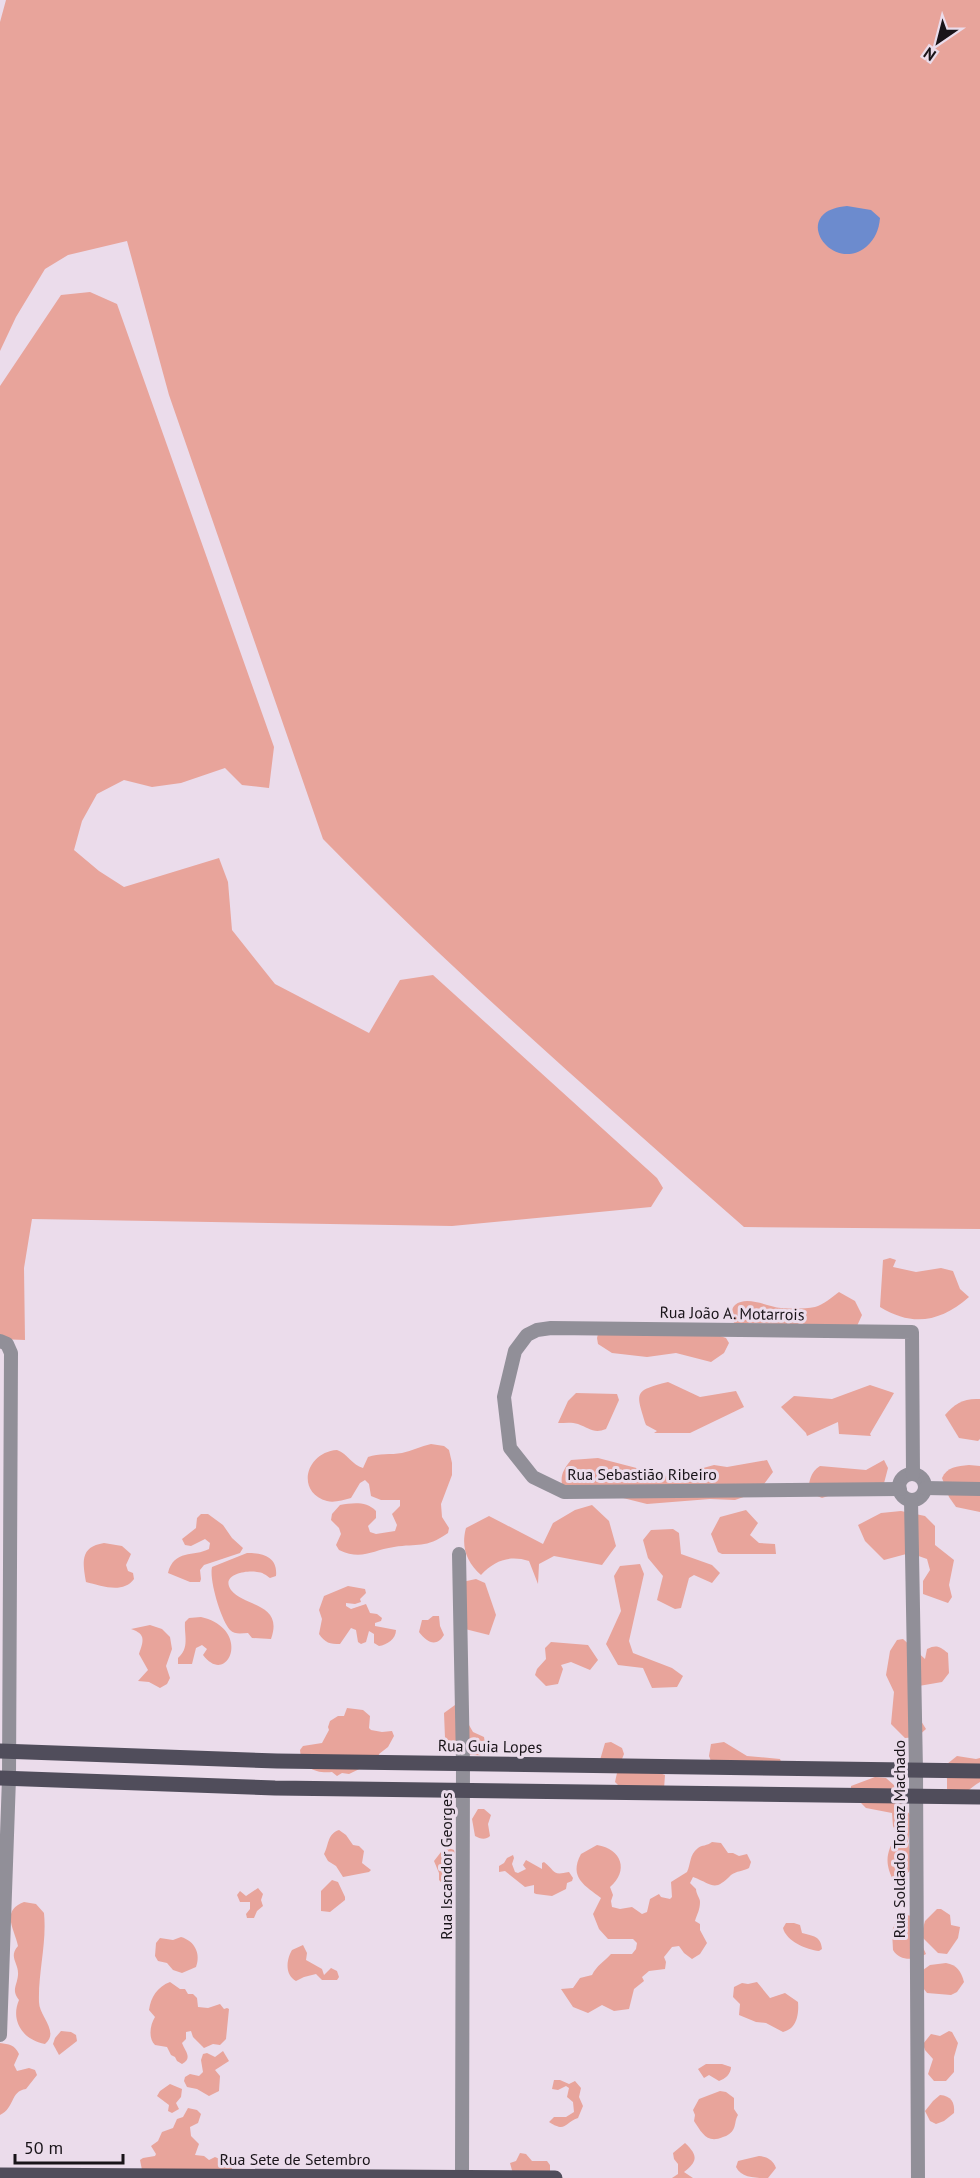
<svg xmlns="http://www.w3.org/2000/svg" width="980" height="2178" font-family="'PT Sans',sans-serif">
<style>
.green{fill:#e8a49b}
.water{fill:#6c8bce}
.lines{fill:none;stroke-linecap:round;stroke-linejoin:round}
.minor{stroke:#918f98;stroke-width:14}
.major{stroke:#504d5b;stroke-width:15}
.labels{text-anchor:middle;stroke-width:6;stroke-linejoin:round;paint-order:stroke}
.street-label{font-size:16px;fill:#191419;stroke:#ebdceb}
</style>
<rect width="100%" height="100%" fill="#ebdceb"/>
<g class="green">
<path d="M6 0H980V1229L744 1227C601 1101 457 976 323 839L169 395 127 241 68 255 45 269 16 317 0 351V22Z"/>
<polygon points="90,292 117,304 274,747 269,788 242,785 225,768 181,783 152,787 124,780 97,794 82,821 74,850 99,871 124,887 219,858 228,882 232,930 275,984 369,1033 400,980 433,975 657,1178 663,1188 651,1207 452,1226 32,1219 24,1268 25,1340 0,1339 0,386 61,295"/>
<path d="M890 1258 896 1260 893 1267 916 1272 941 1268 953 1271 960 1289 969 1297C940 1322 913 1327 880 1307L883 1260Z"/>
<path d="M839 1292 855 1301 862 1315 857 1326C815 1326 775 1323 734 1323 733 1317 730 1309 735 1305 747 1295 768 1307 781 1308 792 1309 805 1309 815 1307 823 1305 832 1297 839 1292Z"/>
<polygon points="600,1326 720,1336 726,1338 729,1343 724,1353 711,1362 676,1353 647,1357 612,1353 598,1344 597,1338"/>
<path d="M668 1382 700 1397 736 1391 744 1407 690 1433H654L657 1431 646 1425C636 1392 633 1391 668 1382Z"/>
<polygon points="870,1385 894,1393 870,1434 871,1436 839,1434 838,1422 807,1436 806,1433 781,1407 794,1396 832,1399"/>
<path d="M576 1393 617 1394 619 1400 606 1429C594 1434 589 1428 578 1424 572 1422 565 1423 558 1423L568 1401Z"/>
<path d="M980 1399V1439L978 1441 959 1438 945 1415C955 1403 964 1398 980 1399Z"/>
<path d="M431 1444 444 1446 449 1450 452 1463V1475L441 1504 442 1517 449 1528 448 1533C425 1549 418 1543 394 1547 372 1550 362 1561 339 1550L336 1545 341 1534 339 1528 331 1520 332 1514 340 1505C353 1503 366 1501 376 1511V1518L368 1526 370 1532 376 1534 395 1531 397 1525 392 1514 400 1506V1500H381L371 1496 369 1484 365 1480 360 1483 351 1498C343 1500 334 1503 327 1501 295 1492 306 1452 337 1450 348 1454 352 1465 363 1468L368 1457C379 1453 391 1455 402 1453 412 1451 421 1446 431 1444Z"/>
<path d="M598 1458 671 1477 714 1465 727 1467 767 1460 773 1472 758 1492 735 1500 710 1499 647 1504 623 1498 564 1492C559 1478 562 1471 571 1460Z"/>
<path d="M884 1460 888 1468 883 1487 840 1492 822 1498 810 1493C807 1484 811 1471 820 1466L866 1470Z"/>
<path d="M969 1465 980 1466V1512L956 1507 949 1497 942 1478C947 1467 957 1466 969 1465Z"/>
<path d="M592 1505 609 1521 616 1546 602 1565 554 1556 539 1564 538 1584 529 1561C510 1555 495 1560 481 1575 466 1562 461 1546 466 1528L489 1516 543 1544 553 1523 575 1510Z"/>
<polygon points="746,1510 758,1523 750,1535 759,1543 775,1544 776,1554 722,1554 718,1552 711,1534 720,1517"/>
<polygon points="901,1511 925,1516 935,1526 935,1545 954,1560 949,1585 952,1597 948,1603 923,1594 923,1581 930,1570 927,1559 910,1553 884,1560 865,1541 858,1525 881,1513"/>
<path d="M201 1514H208L223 1525 232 1538 243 1548 240 1553 204 1565 200 1570 201 1579 200 1582H190L168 1573C174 1549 194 1557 209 1549L210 1543 205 1539 191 1546 185 1545 182 1539 196 1528 197 1518Z"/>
<polygon points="673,1529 679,1533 681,1554 712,1565 720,1573 712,1583 694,1575 689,1578 681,1608 675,1609 657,1600 663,1576 648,1558 643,1540 651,1530"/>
<path d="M104 1543 122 1546 131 1554 126 1565 128 1571 133 1573 134 1579C123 1594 102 1586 86 1582 83 1563 79 1547 104 1543Z"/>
<path d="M247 1553C263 1553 278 1557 276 1576L270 1578C266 1575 262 1572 257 1572 247 1570 220 1574 231 1590 244 1607 284 1603 271 1639L252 1638 248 1633C242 1633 235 1635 230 1630 221 1620 209 1580 212 1567Z"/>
<polygon points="640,1564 644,1574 629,1641 633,1653 672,1668 683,1676 677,1687 652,1688 643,1668 618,1665 606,1644 621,1611 614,1576 620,1566"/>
<polygon points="476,1579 485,1583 496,1615 489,1635 465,1629 462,1582"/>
<path d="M348 1586 365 1589 366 1593 360 1599 361 1602 355 1604 346 1603V1606L351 1609 366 1604 370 1613 377 1614 382 1618 381 1621 375 1623V1626L396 1630C396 1639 387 1645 379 1646L374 1643V1634L369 1631 366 1642 361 1644 358 1642 356 1630 351 1628 340 1644C330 1644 325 1643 319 1634L322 1619 319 1610 324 1596Z"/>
<path d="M433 1616H439L440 1626 444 1635C436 1648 427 1642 419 1632L422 1620H428Z"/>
<path d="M201 1617C253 1629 228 1688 203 1655L207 1649 202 1645 196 1648 192 1664H178V1658C190 1648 184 1635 185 1622L189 1618Z"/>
<path d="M150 1625 162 1629 170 1637 172 1649 166 1666 170 1678 167 1684 160 1688 149 1682 138 1681 148 1670 139 1654C143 1642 147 1634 131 1629Z"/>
<path d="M903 1639 925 1659 927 1649C937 1644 940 1647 948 1653L949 1673 942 1682 913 1687 911 1705 926 1729 917 1737 905 1738 891 1724 894 1692 886 1675 890 1651 897 1640Z"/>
<polygon points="551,1642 588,1645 598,1660 590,1670 571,1662 561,1665 563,1669 558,1684 546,1686 535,1675 537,1669 546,1659 545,1648"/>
<path d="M455 1705 458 1706 473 1732 484 1737 486 1750 482 1755C470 1756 464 1754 459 1744L447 1741 445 1738 444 1713Z"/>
<path d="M347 1708 363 1710 370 1716 369 1728 371 1730 382 1732 392 1731 394 1736 388 1747 379 1754 378 1760 349 1774 342 1773 337 1776 332 1772C317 1774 301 1768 300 1750L303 1746 322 1743 329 1730 328 1727 330 1721 338 1716H344Z"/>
<polygon points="611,1742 622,1748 624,1754 622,1759 665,1775 664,1789 623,1790 615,1782 617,1773 600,1760 605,1743"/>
<polygon points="724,1742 747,1756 780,1759 783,1767 713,1766 709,1756 711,1744"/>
<path d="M957 1756 976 1759 980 1758V1782C964 1791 966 1800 947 1789V1764Z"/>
<path d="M875 1777 886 1778 895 1786 896 1798 912 1817 908 1842 913 1866 901 1882H894C884 1862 886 1853 897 1834L893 1826 892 1813 866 1808 851 1793V1786Z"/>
<path d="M478 1809H484L491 1815 488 1824 490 1836C486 1840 480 1839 475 1836L472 1819Z"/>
<path d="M339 1830 346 1835 353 1845 359 1846 364 1851 362 1863 371 1870 369 1872 343 1877 336 1866 328 1861 324 1854C329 1845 327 1834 339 1830Z"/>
<path d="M712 1842 721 1843 728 1853H733L739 1856 747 1854 751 1862 749 1868C744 1871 736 1871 731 1875 714 1892 714 1885 693 1877L690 1883 696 1889C696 1894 700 1898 700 1902 700 1910 697 1914 695 1921L700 1924V1930L707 1943 700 1954 692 1959 684 1953 679 1946 672 1947 664 1957 666 1962 665 1969 649 1971 642 1977 644 1981 634 1989 629 2009 614 2011 602 2005 588 2013 573 2007 561 1989 573 1988 580 1978 592 1975C597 1965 604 1962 611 1954H632L636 1949 637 1943 633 1939H608L599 1929 593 1914 601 1898C586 1886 568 1878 581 1854L597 1845C622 1849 629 1871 610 1887L613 1895 611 1901 612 1907 620 1909 632 1907 642 1914 647 1912 650 1899 659 1894 661 1897 670 1899 672 1897 671 1882 687 1872C691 1864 689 1855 698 1848 702 1845 707 1846 712 1842Z"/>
<path d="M449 1848 454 1850C456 1857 454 1860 450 1865L452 1878 448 1885 445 1886 439 1880V1873L434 1861 441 1852Z"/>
<path d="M513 1855 514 1858 512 1864 515 1872 518 1873 526 1869 523 1865 526 1860 542 1869V1863L544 1862C556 1871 551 1876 569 1872L573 1878 572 1881 567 1883 566 1889 552 1896 536 1894 534 1893V1885L525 1887 505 1871 499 1872V1866L504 1863 507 1858Z"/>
<polygon points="332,1880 338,1882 345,1897 345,1900 330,1912 321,1911 321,1891"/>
<polygon points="258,1888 263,1894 261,1900 263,1906 257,1911 254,1918 247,1918 246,1914 250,1909 250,1902 240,1902 237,1895 240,1891 246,1896"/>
<path d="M24 1902 36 1904 44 1913C47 1943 38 1972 39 2002 39 2016 60 2032 45 2044 23 2040 10 2021 19 2000 11 1990 17 1986 18 1975 19 1963 8 1957 18 1946 15 1930 0 1911 24 1902Z"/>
<polygon points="937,1909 941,1909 950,1915 951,1925 960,1927 958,1938 947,1954 938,1953 921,1936 925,1921"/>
<path d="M905 1915 914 1916 921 1943 926 1954C916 1960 900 1962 893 1950L892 1931 898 1916Z"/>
<path d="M786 1923H794L800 1925 802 1933C813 1936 821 1936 822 1949L819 1951C807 1950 786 1941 783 1928Z"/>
<path d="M181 1937C195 1941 201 1954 196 1967L182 1973 173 1970 167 1963 158 1961 155 1956 156 1943 160 1938 173 1940Z"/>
<path d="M303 1945 307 1953 306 1960 322 1969 324 1975 331 1968 337 1971 339 1977 337 1980H322L316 1974 304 1977 296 1981C285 1975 286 1960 292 1950Z"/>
<path d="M946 1963C957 1965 961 1971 964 1982L957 1992 951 1995 927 1993 920 1984 923 1970 930 1965Z"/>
<path d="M170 1982 180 1989H185L188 1994H193L197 1998 198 2007 208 2008 220 2004 224 2009 227 2008 229 2009 226 2039 220 2045 213 2044 204 2048 193 2037 191 2031 186 2032V2039L182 2043C185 2051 193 2058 182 2064L177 2061 175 2057 171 2055 167 2047 155 2045C148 2038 150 2025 155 2017L149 2010C151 1997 157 1987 170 1982Z"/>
<path d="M757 1982 770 1998 785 1993 798 2002C799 2014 797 2029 783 2032L766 2023 756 2022 739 2015 740 2004 733 1997 734 1987 742 1983 748 1984Z"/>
<polygon points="61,2031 71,2032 76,2035 77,2041 59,2055 53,2044 55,2038"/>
<polygon points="949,2031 952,2032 958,2043 954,2057 954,2072 946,2081 934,2081 928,2074 933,2059 925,2050 923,2044 931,2034 940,2036"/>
<path d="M0 2043C9 2044 15 2045 19 2054L14 2065 17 2071 29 2068 35 2070 37 2075 26 2089C10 2091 15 2108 0 2115Z"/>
<polygon points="223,2051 229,2061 215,2070 220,2076 219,2091 209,2096 197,2089 187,2087 184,2081 185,2077 190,2074 199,2076 203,2072 201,2060 203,2054 207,2053 215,2057"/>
<path d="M706 2064H722L731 2067C731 2074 725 2079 719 2081L709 2075 704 2078 698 2069Z"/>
<path d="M554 2080H560L569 2084 575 2081 581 2088 579 2097 583 2106 578 2118C564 2123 566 2133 549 2122L554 2117H566L574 2112 573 2102 567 2097 569 2088 566 2086 558 2090 552 2089Z"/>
<polygon points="170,2084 182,2089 181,2097 176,2103 179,2109 172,2113 168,2111 169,2105 157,2096 160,2091"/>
<path d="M720 2091 726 2092 734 2098V2109L738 2115C735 2120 736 2123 734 2128 732 2133 727 2136 723 2137 707 2144 702 2133 694 2121L695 2115 693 2110 699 2099Z"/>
<path d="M940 2095C951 2096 955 2102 954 2113L944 2121 936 2124 930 2121 925 2111 933 2101Z"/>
<polygon points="188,2108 197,2110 201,2114 198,2123 190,2127 191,2136 199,2144 195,2155 204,2156 209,2160 215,2157 229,2163 235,2174 142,2170 140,2160 143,2158 155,2156 156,2154 151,2146 158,2141 162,2132 173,2128 177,2119 183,2117"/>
<path d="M685 2143C699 2156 697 2162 684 2172L693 2178H672L678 2174V2164L674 2159 673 2153Z"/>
<polygon points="520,2153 526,2154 532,2161 547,2161 550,2165 550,2171 513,2174 510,2163 516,2161"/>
<path d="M759 2156C768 2157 773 2160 776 2168L768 2178C756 2178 741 2178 736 2167L738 2161Z"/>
</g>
<path class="water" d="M847 206 871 210 880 218C879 230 875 239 866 247 831 275 788 211 847 206Z"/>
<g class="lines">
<g class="minor">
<polyline points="0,1341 7,1344 11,1353 9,1778 0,2035"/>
<circle cx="912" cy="1487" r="13"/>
<polyline points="925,1488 980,1489"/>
<polyline points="900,1489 564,1492 533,1477 510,1448 504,1397 515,1351 527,1335 537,1330 551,1328 912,1332 913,1474"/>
<polyline points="911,1500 916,1771 918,2178"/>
<polyline points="459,1554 463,1764 462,2178"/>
</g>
<g class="major">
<polyline points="0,1751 277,1761 980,1771"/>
<polyline points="0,1778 275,1788 980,1797"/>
<polyline points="0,2175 555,2178"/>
</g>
</g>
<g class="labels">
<g class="street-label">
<text transform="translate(732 1313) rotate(1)" y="6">Rua João A. Motarrois</text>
<text x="642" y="1480">Rua Sebastião Ribeiro</text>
<text transform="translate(490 1746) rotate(1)" y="6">Rua Guia Lopes</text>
<text transform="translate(899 1839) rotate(-90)" y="6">Rua Soldado Tomaz Machado</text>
<text transform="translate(446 1866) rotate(-90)" y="6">Rua Iscandor Georges</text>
<text x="295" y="2165">Rua Sete de Setembro</text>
</g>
</g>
<g transform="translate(938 42) rotate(215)" stroke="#ebdceb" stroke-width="4.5" paint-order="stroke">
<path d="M0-4.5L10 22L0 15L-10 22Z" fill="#191419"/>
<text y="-9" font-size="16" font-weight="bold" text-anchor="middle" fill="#191419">N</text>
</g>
<path d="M15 2154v9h108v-9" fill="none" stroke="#191419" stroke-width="3"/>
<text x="24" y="2154" font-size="18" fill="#191419" stroke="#ebdceb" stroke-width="4.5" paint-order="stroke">50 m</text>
</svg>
